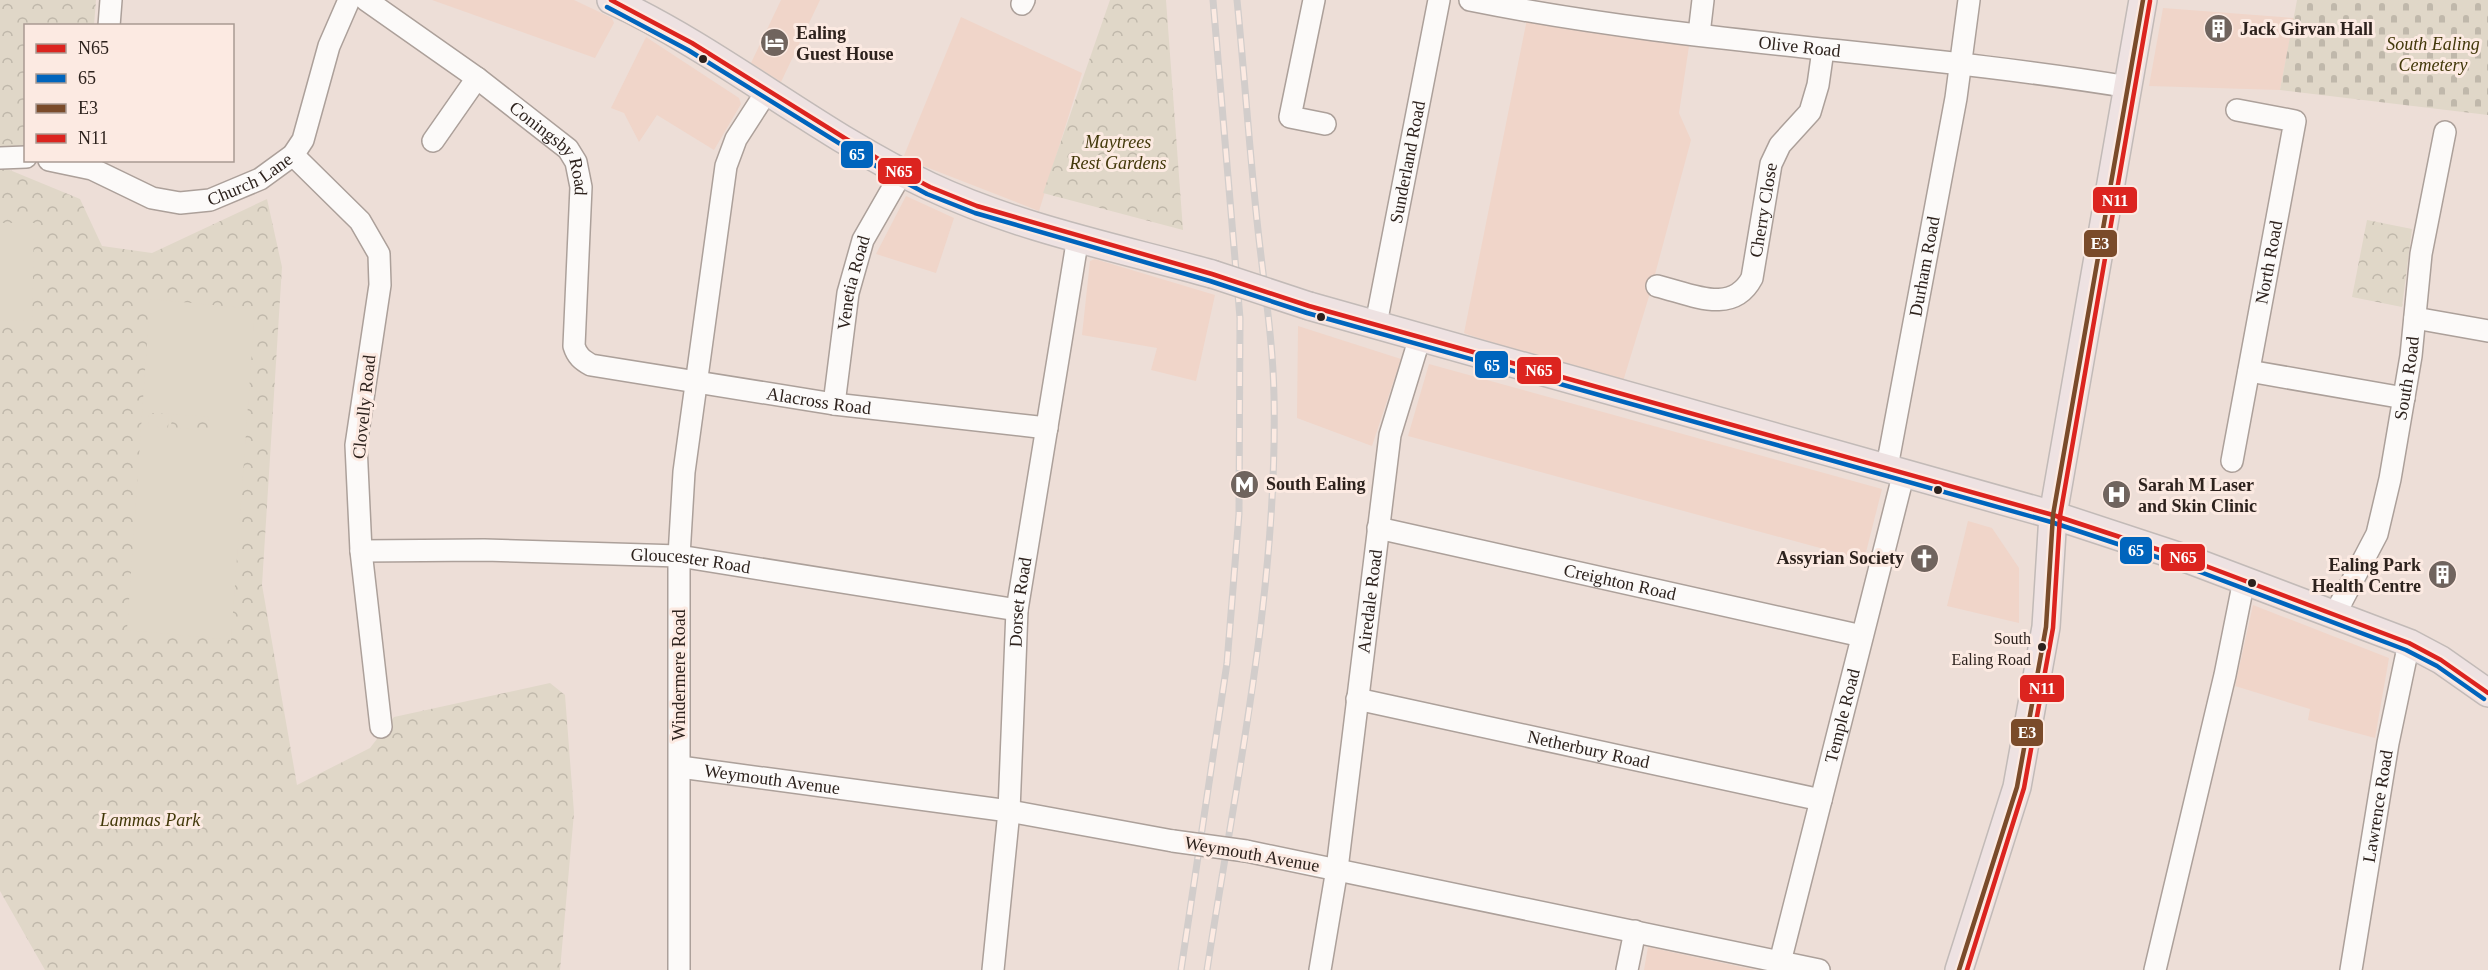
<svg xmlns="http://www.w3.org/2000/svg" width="2488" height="970" font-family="'Times New Roman',serif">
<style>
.built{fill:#f0d5c9}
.cemetery{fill:url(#cemetery-stones)}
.park{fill:url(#park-crowns)}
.garden{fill:#e0d7c8;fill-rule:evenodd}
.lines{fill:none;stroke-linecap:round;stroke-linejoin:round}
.minor-casing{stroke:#aca09a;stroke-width:24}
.major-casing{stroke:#c2bab7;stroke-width:30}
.minor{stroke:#fcfaf9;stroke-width:21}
.major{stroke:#eee2e2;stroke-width:27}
.rail-casing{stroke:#d2cdcb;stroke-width:7}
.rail{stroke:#fceae2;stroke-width:4.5;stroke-dasharray:14;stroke-linecap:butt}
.minor-bridge-casing{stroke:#aca09a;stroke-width:24;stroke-linecap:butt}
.major-bridge-casing{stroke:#c2bab7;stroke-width:30;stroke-linecap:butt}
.minor-bridge{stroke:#fcfaf9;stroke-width:21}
.major-bridge{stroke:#eee2e2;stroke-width:27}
.bus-1-casing{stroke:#fceae2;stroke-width:9}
.bus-2-casing{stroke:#fceae2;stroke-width:9}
.bus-3-casing{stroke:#fceae2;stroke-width:9}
.bus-4-casing{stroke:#fceae2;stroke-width:9}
.bus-1{stroke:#dc241f;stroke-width:4.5}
.bus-2{stroke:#0065bd;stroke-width:4.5}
.bus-3{stroke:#7a4b2a;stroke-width:4.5}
.bus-4{stroke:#dc241f;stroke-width:4.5}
.bus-dot{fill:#2d221d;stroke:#fceae2;stroke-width:2}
.labels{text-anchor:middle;stroke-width:6;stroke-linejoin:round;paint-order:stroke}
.bus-label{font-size:16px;fill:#2d221d;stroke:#fceae2;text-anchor:end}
.poi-label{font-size:18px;font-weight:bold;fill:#2d221d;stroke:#fceae2;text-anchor:start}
.park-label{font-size:18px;font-style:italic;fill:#423809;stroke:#fceae2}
.street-label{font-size:18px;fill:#2d221d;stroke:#fceae2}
.line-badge{stroke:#fceae2;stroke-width:2}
.badge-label{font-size:16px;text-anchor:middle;font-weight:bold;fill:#fff}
</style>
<defs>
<pattern id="cemetery-stones" width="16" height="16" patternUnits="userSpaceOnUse" patternTransform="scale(1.5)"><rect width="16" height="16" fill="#e0d7c8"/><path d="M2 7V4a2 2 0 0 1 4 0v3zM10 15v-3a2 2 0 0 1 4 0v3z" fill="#c0b8ab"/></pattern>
<pattern id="park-crowns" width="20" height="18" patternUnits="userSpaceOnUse" patternTransform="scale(1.5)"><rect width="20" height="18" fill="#e0d7c8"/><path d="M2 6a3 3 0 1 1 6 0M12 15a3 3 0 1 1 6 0" fill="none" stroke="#c0b8ab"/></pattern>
</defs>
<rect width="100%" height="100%" fill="#edded7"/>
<g class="built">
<polygon points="432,0 574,0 612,18 614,23 595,58"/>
<polygon points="781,0 820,0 781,82 751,63"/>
<polygon points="2163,8 2294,18 2280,90 2149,86"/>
<polygon points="1528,14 1689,46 1679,113 1691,140 1650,293 1621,388 1464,333"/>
<polygon points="961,17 1082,73 1039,211 903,158"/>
<polygon points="646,37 739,98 741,104 714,150 657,115 639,142 624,113 611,108"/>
<polygon points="906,196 954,218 936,273 876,254"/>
<polygon points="1095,259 1215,295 1196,381 1151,370 1157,348 1082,335 1090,261"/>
<polygon points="1298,326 1401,359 1372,446 1297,418"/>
<polygon points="1429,364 1882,489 1864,560 1408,436"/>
<polygon points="1968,521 1992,528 2019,568 2019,623 1947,606"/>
<polygon points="2253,605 2389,658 2375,738 2308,720 2310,709 2235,686"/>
<polygon points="1648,947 1756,970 1644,970"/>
</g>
<polygon class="cemetery" points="2297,0 2488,0 2488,115 2280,90"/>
<g class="park">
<polygon points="0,0 96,0 94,25 26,26 25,149 0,150"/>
<polygon points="1110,0 1166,0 1183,230 1043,193"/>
<polygon points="0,166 80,199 102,246 152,253 267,199 282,267 262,585 297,785 370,748 394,717 550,683 565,695 574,813 560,970 45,970 0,891"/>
<polygon points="2367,220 2412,229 2402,307 2352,297"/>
</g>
<g class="garden">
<polygon points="0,223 34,223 32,321 0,320"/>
<path d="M150 299 255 309 231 640 127 630ZM149 413 169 414 168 428 148 426ZM172 414 209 417 208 430 171 428Z"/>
</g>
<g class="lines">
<defs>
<g id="minor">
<path id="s1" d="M366 0 477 78 568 149 576 162 581 187 574 346C577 356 582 360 591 365L834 404 1047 428"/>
<polyline points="1314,0 1290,117 1325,124"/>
<path id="s2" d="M1470 0C1687 44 1910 51 2129 87"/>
<polyline points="1022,4 1024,0"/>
<polyline points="109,26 111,0"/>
<polyline points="1699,34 1703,0"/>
<polyline points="433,141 477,78"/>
<polyline points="293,155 360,221 379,254 380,285 356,445 361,551 381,727"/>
<polyline points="0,158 26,157"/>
<path id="s3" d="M49 160 92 169 152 198 180 203 210 200 260 179 293 155 303 140 329 46 349 0"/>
<path id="s4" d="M1657 286C1691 294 1732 316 1752 278L1771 164 1780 145 1810 112 1818 85 1823 50"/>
<polyline points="2415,318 2488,331"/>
<path id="s5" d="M1376 324 1439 0"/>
<polyline points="2249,371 2404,398"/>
<path id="s6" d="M834 404 848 293 863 240 902 172"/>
<path id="s7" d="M2232 461 2295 121 2237 110"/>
<path id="s8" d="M1887 467 1956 98 1969 0"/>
<path id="s9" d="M1378 528 1862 636"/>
<path id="s10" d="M361 551 484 550 679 556 1017 610"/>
<path id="s11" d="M2335 614 2377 534 2390 479 2411 356 2421 254 2445 132"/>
<path id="s12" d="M1357 699 1821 800"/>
<path id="s13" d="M680 767 1009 811 1173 841"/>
<polyline points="1246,851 1819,970"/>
<path id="s14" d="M1780 962 1904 472"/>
<polyline points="679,970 679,556 684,472 726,166 736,139 767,91"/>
<path id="s15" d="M993 970 1009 811 1017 610 1078 237"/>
<path id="s16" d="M1320 970 1337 869 1390 435 1420 337"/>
<polyline points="1627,970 1635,931"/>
<polyline points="2155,970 2225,675 2244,580"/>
<path id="s17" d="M2351 970 2388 743 2409 643"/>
</g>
<g id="major">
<path d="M611 0C723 52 818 134 929 186 1018 228 1118 248 1212 274"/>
<polyline points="1309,306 2053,515 2190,560 2409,643 2441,660 2488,693"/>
<polyline points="1959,970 2017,787 2046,627 2053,515 2143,0"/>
</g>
</defs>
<use href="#minor" class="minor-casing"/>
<use href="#major" class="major-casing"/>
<use href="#minor" class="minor"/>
<use href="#major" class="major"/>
<defs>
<g id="rail">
<polyline points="1181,970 1227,663 1239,514 1240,318 1213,0"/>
<path d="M1207 970C1236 780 1278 589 1274 396 1273 343 1265 292 1259 239 1250 160 1245 80 1237 0"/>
</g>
</defs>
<use href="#rail" class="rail-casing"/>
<use href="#rail" class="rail"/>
<defs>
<polyline id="minor-bridge" points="1173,841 1246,851"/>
<polyline id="major-bridge" points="1212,274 1309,306"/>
</defs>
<use href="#minor-bridge" class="minor-bridge-casing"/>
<use href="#major-bridge" class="major-bridge-casing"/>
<use href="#minor-bridge" class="minor-bridge"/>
<use href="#major-bridge" class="major-bridge"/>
<defs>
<polyline id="bus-1" points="611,0 692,43 888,165 930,187 977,206 1212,274 1309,306 2053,515 2190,560 2409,643 2441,660 2488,693"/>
<polyline id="bus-2" points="607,7 688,50 884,171 927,194 975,213 1210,281 1307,313 2051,522 2187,567 2406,650 2437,666 2484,699"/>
<polyline id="bus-3" points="1959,970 2017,787 2046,627 2053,515 2143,0"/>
<polyline id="bus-4" points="1967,970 2024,788 2053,628 2060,516 2150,1"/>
</defs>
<use href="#bus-1" class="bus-1-casing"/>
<use href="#bus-2" class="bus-2-casing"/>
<use href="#bus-3" class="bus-3-casing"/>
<use href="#bus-4" class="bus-4-casing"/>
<use href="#bus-1" class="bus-1"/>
<use href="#bus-2" class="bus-2"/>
<use href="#bus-3" class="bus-3"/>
<use href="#bus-4" class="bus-4"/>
</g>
<defs>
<symbol id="building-disc" viewBox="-11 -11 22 22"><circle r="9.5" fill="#70645e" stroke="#fceae2"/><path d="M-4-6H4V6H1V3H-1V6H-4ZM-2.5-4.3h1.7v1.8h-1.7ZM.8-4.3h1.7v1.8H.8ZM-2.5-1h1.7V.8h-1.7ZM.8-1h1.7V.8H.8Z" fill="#fff"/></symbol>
<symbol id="hotel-disc" viewBox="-11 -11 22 22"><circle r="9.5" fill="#70645e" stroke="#fceae2"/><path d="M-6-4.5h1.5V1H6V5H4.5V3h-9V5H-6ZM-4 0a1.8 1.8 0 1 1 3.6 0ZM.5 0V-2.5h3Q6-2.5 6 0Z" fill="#fff"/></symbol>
<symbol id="metro-disc" viewBox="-11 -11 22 22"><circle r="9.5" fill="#70645e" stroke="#fceae2"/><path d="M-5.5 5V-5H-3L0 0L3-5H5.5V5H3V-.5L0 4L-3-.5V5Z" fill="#fff"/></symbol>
<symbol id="hospital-disc" viewBox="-11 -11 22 22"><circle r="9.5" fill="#70645e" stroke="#fceae2"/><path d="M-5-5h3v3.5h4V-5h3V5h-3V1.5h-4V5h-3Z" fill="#fff"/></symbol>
<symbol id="church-disc" viewBox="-11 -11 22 22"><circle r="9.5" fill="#70645e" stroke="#fceae2"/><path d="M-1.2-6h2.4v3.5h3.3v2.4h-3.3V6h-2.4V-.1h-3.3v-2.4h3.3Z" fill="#fff"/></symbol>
</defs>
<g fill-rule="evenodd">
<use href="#building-disc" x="2202" y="12" width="33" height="33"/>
<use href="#hotel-disc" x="758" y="26" width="33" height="33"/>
<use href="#metro-disc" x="1228" y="468" width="33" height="33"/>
<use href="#hospital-disc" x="2100" y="478" width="33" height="33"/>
<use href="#church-disc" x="1908" y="542" width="33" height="33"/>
<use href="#building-disc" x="2426" y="558" width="33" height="33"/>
</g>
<g class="bus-dot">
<circle cx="703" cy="59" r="5"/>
<circle cx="1321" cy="317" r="5"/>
<circle cx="1938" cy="490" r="5"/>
<circle cx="2252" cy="583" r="5"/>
<circle cx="2042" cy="647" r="5"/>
</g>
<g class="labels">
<g class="bus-label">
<text x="2031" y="644">South<tspan x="2031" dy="21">Ealing Road</tspan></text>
</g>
<g class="poi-label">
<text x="2240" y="35">Jack Girvan Hall</text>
<text x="796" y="39">Ealing<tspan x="796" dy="21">Guest House</tspan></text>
<text x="1266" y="490">South Ealing</text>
<text x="2138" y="491">Sarah M Laser<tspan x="2138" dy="21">and Skin Clinic</tspan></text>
<text x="1904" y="564" text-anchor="end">Assyrian Society</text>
<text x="2421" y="571" text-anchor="end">Ealing Park<tspan x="2421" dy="21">Health Centre</tspan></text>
</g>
<g class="park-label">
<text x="2433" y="50">South Ealing<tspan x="2433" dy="21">Cemetery</tspan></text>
<text x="1118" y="148">Maytrees<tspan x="1118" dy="21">Rest Gardens</tspan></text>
<text x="150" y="826">Lammas Park</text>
</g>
<g class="street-label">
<text dy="6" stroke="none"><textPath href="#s2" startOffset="333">Olive Road</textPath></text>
<text dy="6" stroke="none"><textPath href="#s1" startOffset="240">Coningsby Road</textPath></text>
<text dy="6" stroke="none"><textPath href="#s5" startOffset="165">Sunderland Road</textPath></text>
<text dy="6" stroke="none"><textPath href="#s3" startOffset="214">Church Lane</textPath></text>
<text dy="6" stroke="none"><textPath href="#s4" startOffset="174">Cherry Close</textPath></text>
<text dy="6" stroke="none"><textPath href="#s7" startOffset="202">North Road</textPath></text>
<text dy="6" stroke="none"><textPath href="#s8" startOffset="204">Durham Road</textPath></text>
<text dy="6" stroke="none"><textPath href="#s6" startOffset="123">Venetia Road</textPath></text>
<text dy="6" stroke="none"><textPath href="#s11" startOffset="249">South Road</textPath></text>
<text dy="6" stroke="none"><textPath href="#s1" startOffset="708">Alacross Road</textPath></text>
<text transform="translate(364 407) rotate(-84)" y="6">Clovelly Road</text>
<text dy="6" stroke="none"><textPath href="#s10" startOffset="330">Gloucester Road</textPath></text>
<text dy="6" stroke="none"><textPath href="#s9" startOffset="248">Creighton Road</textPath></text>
<text dy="6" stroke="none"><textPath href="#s16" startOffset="372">Airedale Road</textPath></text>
<text dy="6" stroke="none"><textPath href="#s15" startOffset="369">Dorset Road</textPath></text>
<text transform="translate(679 675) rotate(-90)" y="6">Windermere Road</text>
<text dy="6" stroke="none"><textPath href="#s14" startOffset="254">Temple Road</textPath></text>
<text dy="6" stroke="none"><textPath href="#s12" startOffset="237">Netherbury Road</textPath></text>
<text dy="6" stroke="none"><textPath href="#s13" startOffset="93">Weymouth Avenue</textPath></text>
<text dy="6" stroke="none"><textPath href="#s17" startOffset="166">Lawrence Road</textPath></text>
<text transform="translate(1252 854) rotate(10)" y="6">Weymouth Avenue</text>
</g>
</g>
<g class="line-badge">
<rect x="840" y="140" width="34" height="29" rx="6" fill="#0065bd"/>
<rect x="877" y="157" width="45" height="28" rx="6" fill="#dc241f"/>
<rect x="2092" y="186" width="46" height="28" rx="6" fill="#dc241f"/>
<rect x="2083" y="229" width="35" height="29" rx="6" fill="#7a4b2a"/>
<rect x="1474" y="350" width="35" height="29" rx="6" fill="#0065bd"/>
<rect x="1516" y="356" width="46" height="29" rx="6" fill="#dc241f"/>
<rect x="2119" y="536" width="34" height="29" rx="6" fill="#0065bd"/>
<rect x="2160" y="543" width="46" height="29" rx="6" fill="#dc241f"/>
<rect x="2019" y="674" width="46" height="29" rx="6" fill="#dc241f"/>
<rect x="2010" y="718" width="34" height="29" rx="6" fill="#7a4b2a"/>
</g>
<g class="badge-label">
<text x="857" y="160">65</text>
<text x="899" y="177">N65</text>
<text x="2115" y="206">N11</text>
<text x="2100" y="249">E3</text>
<text x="1492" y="371">65</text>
<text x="1539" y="376">N65</text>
<text x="2136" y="556">65</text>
<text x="2183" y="563">N65</text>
<text x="2042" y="694">N11</text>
<text x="2027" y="738">E3</text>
</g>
<rect x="24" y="24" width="210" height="138" fill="#fceae2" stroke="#a99a93" stroke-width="1.5"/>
<rect x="36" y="44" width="30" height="9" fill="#dc241f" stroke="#a99a93" stroke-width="1.5"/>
<text x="78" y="54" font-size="18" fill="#2d221d">N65</text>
<rect x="36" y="74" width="30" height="9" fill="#0065bd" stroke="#a99a93" stroke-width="1.5"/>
<text x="78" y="84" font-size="18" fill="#2d221d">65</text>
<rect x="36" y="104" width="30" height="9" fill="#7a4b2a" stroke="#a99a93" stroke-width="1.5"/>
<text x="78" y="114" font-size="18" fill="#2d221d">E3</text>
<rect x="36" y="134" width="30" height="9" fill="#dc241f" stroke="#a99a93" stroke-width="1.5"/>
<text x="78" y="144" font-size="18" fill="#2d221d">N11</text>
</svg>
